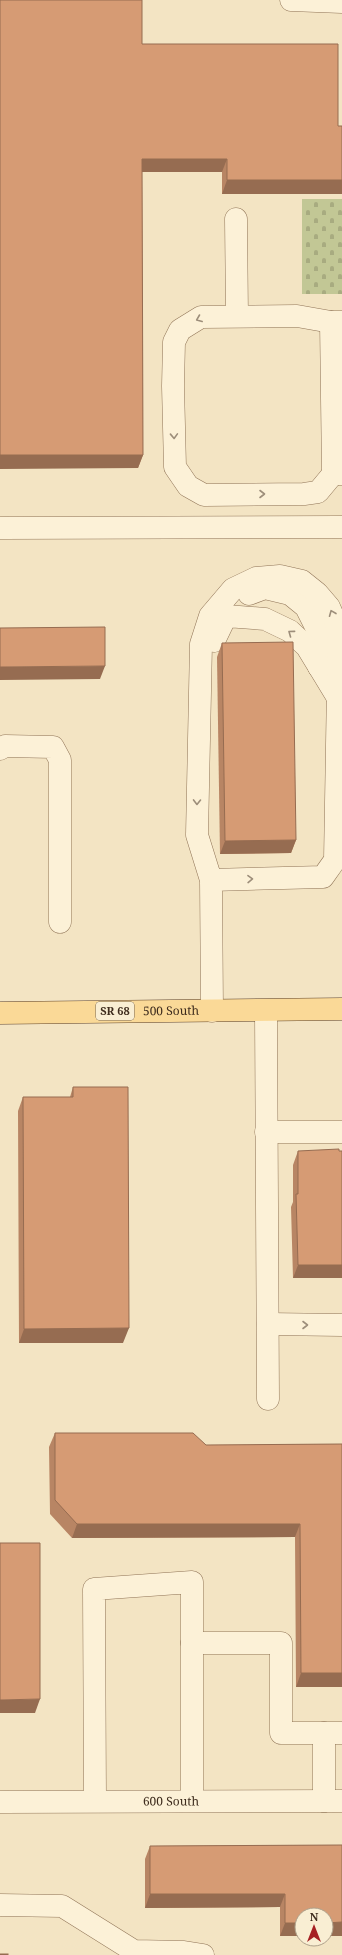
<svg xmlns="http://www.w3.org/2000/svg" width="342" height="1955" font-family="'Noto Serif',serif">
<style>
.cemetery{fill:url(#cemetery-stones)}
.lines{fill:none;stroke-linecap:round;stroke-linejoin:round}
.minor-casing{stroke:#907457;stroke-width:23}
.major-casing{stroke:#5d422c;stroke-width:23}
.minor{stroke:#fcf1d7;stroke-width:22}
.major{stroke:#fad997;stroke-width:22}
.wall{fill:#b88564}
.shaded-wall{fill:#966c51}
.building{fill:#d69b74;stroke:#966c51}
.oneway{stroke:#9d8e7a}
.labels{text-anchor:middle;stroke-width:3;stroke-linejoin:round;paint-order:stroke}
.shield{fill:#f9eed3;stroke:#766654;stroke-width:1}
.shield-label{font-size:11px;font-weight:bold;fill:#3e2c1d}
.street-label{font-size:12px;fill:#3e2c1d;stroke:#f9eed3}
</style>
<defs>
<pattern id="cemetery-stones" width="16" height="16" patternUnits="userSpaceOnUse"><rect width="16" height="16" fill="#c2c795"/><path d="M2 7V4a2 2 0 0 1 4 0v3zM10 15v-3a2 2 0 0 1 4 0v3z" fill="#a8ab80"/></pattern>
</defs>
<rect width="100%" height="100%" fill="#f3e4c3"/>
<rect class="cemetery" x="302" y="199" width="40" height="95"/>
<g class="lines">
<defs>
<g id="minor">
<polyline points="291,0 342,2"/>
<polyline points="236,219 237,316"/>
<polyline points="331,322 297,316 201,317 180,330 174,342 173,386 175,467 188,486 204,495 304,494 318,492 333,474"/>
<polyline points="342,322 331,322 333,474 342,474"/>
<polyline points="0,528 342,527"/>
<polyline points="249,594 265,588 290,594 306,607 319,633 319,667"/>
<polyline points="214,641 226,616 265,619 290,631 307,647 338,698"/>
<polyline points="0,749 5,746 53,747 60,760 60,922"/>
<polyline points="211,880 323,877 335,860 339,630 329,607 317,593 302,581 280,576 256,578 233,589 210,616 201,644 197,835 211,880 212,1011"/>
<polyline points="266,1011 268,1399"/>
<polyline points="266,1132 342,1132"/>
<polyline points="268,1324 342,1325"/>
<polyline points="192,1643 281,1643 281,1733 324,1733"/>
<polyline points="95,1801 94,1589 192,1582 192,1800"/>
<polyline points="324,1801 324,1733 342,1733"/>
<path id="s1" d="M0 1802 342 1801"/>
<polyline points="0,1905 62,1906 134,1951 184,1952 203,1955"/>
</g>
<g id="major">
<path id="s2" d="M0 1013 342 1009"/>
</g>
</defs>
<use href="#minor" class="minor-casing"/>
<use href="#major" class="major-casing"/>
<use href="#minor" class="minor"/>
<use href="#major" class="major"/>
</g>
<g class="wall">
<polygon points="142,44 338,126 342,194 222,194 222,172 142,172 143,455 138,468"/>
<polygon points="222,643 296,840 291,853 220,854 217,657"/>
<polygon points="73,1087 123,1343 19,1343 18,1111 23,1097 70,1097"/>
<polygon points="298,1151 342,1278 293,1278 291,1207 293,1202 293,1165"/>
<polygon points="55,1433 206,1445 342,1444 342,1687 296,1687 295,1537 72,1538 50,1514 49,1447"/>
<polygon points="342,1845 342,1936 326,1936 326,1915 302,1915 302,1936 280,1936 280,1907 145,1908 145,1859 150,1846"/>
</g>
<g class="shaded-wall">
<polygon points="142,159 227,159 222,172 137,172"/>
<polygon points="227,180 342,180 342,194 222,194"/>
<polygon points="0,455 143,455 138,468 0,469"/>
<polygon points="105,666 100,679 0,680 0,667"/>
<polygon points="296,840 291,853 220,854 225,841"/>
<polygon points="298,1265 342,1265 342,1278 293,1278"/>
<polygon points="129,1328 123,1343 19,1343 24,1329"/>
<polygon points="77,1524 300,1524 295,1537 72,1538"/>
<polygon points="301,1673 342,1673 342,1687 296,1687"/>
<polygon points="40,1699 35,1713 0,1713 0,1700"/>
<polygon points="150,1894 285,1894 280,1907 145,1908"/>
<polygon points="342,1922 342,1936 326,1936 326,1923"/>
<polygon points="285,1923 302,1923 302,1936 280,1936"/>
</g>
<g class="building">
<polygon points="0,0 142,0 142,44 338,44 338,126 342,126 342,180 227,180 227,159 142,159 143,455 0,455"/>
<polygon points="105,627 105,666 0,667 0,628"/>
<polygon points="293,642 296,840 225,841 222,643"/>
<polygon points="73,1087 128,1087 129,1328 24,1329 23,1097 73,1097"/>
<polygon points="339,1149 339,1151 342,1151 342,1265 298,1265 296,1194 298,1194 298,1151"/>
<polygon points="55,1433 193,1433 206,1445 342,1444 342,1673 301,1673 300,1524 77,1524 55,1500"/>
<polygon points="0,1543 40,1543 40,1699 0,1700"/>
<polygon points="342,1845 342,1922 326,1923 326,1915 302,1915 302,1923 285,1923 285,1894 150,1894 150,1846"/>
<rect x="0" y="1954" width="8" height="1"/>
</g>
<defs><path id="oneway-chevron" d="M-2-3.5L2.5 0L-2 3.5" fill="none" stroke-width="1.6" stroke-linecap="round" stroke-linejoin="round"/></defs>
<g class="oneway">
<use href="#oneway-chevron" transform="translate(199 319) rotate(158)"/>
<use href="#oneway-chevron" transform="translate(174 436) rotate(88)"/>
<use href="#oneway-chevron" transform="translate(262 494)"/>
<use href="#oneway-chevron" transform="translate(332 613) rotate(-112)"/>
<use href="#oneway-chevron" transform="translate(291 633) rotate(-144)"/>
<use href="#oneway-chevron" transform="translate(197 802) rotate(91)"/>
<use href="#oneway-chevron" transform="translate(250 879) rotate(-1)"/>
<use href="#oneway-chevron" transform="translate(305 1325)"/>
</g>
<g class="labels">
<rect class="shield" x="96" y="1002" width="38" height="18" rx="3"/>
<g class="shield-label">
<text x="115" y="1015">SR 68</text>
</g>
<g class="street-label">
<text dy="4" stroke="none"><textPath href="#s2" startOffset="171">500 South</textPath></text>
<text dy="4" stroke="none"><textPath href="#s1" startOffset="171">600 South</textPath></text>
</g>
</g>
<g transform="translate(314 1927)"><circle r="19" fill="#f9eed3" stroke="#aea08a"/>
<path d="M0-3L7 15L0 10L-7 15Z" fill="#a62023"/>
<text y="-6" font-size="11" font-weight="bold" text-anchor="middle" fill="#3e2c1d">N</text>
</g>
</svg>
